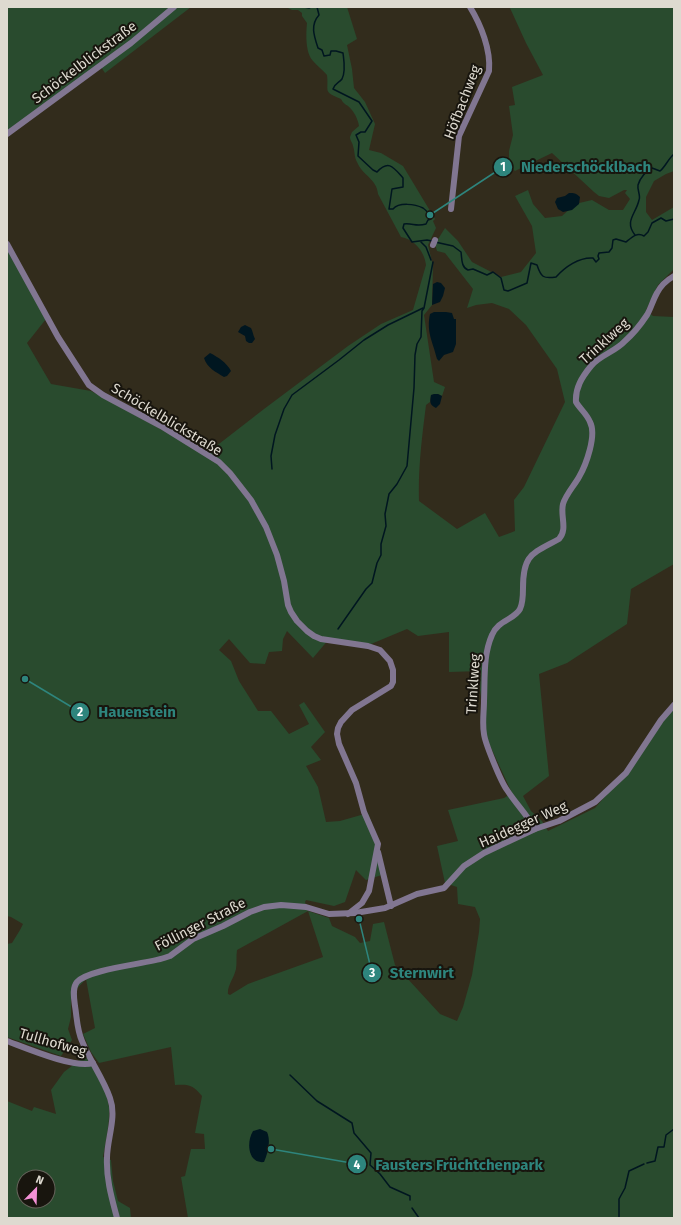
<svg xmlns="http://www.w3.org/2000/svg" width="681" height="1225" font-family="'Fira Sans',sans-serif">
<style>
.green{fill:#294b2e;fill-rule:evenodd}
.water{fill:#001620}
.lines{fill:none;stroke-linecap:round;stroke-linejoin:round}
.stream{stroke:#001620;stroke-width:1.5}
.minor{stroke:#817691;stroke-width:6}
.labels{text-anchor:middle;stroke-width:4;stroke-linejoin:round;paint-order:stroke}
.street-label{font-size:14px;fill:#dedad0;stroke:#18150e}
.leader{fill:none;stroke:#2e857d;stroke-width:1.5}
.callout-dot{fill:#2e857d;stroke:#18150e;stroke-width:1.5}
.mark-label{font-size:12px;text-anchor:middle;font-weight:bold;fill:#fff}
.callout-label{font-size:15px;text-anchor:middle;font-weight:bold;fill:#2e857d;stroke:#18150e;stroke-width:4;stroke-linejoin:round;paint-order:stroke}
</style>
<rect width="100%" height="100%" fill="#322c1c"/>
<g class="green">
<polygon points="7,7 171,7 141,33 7,131"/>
<polygon points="177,7 191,7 105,73 101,67"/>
<path d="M286 7H347L357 39 347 45 352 69 354 88 365 102 375 124 369 150 381 153 403 166 435 219 433 221 436 228 428 245 433 266 432 305 424 315 434 382 445 387 442 396 438 394 431 395 430 402 426 405C422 437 418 468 419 501L457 529 485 513 499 537 515 531 514 500 524 487 565 402 557 369 526 325 509 309 492 303 476 305 467 308 473 289 445 253 437 251 435 244 445 228 458 241 472 262 501 277 521 272 536 253 532 226 515 196 528 190 533 204 545 218 562 216 575 204 592 200 609 210H623L630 199 625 193 627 190H624L609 198 599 196 594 192 552 153 515 171 509 165V151L513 135 509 106 515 105 512 87 543 75 526 43 510 8 674 7V171L666 174 654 181 646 197V212L652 220 674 207V269L658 285 646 310 653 316 674 317V564L631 589 627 624 567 663 539 674 549 776 523 796 531 811 542 821 548 831 595 808 623 776 674 705V1218H188L181 1177 185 1176 191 1149H205L204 1134 195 1133 202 1096C193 1085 189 1084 175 1085L171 1047 99 1063 91 1052 83 1034 95 1028 86 979 71 995V1017L68 1029 72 1040 61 1056 7 1037V944L12 943 20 930 23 924 11 917 7 916V249L46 319 27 343 51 384 91 391 206 454 264 409 348 346 381 324 413 310 426 265C424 251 415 240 401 237L378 194C377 179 362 175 357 162 354 157 355 151 353 146 353 143 350 141 350 137L352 132 359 126C358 119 354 111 348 106 345 104 343 103 341 99 322 91 329 92 327 75 323 70 317 66 313 61 305 53 306 33 307 23L302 16V13L298 10H292ZM407 629 418 636 449 632V672L481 671 480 689 486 737 512 793 504 798 448 810 458 841 437 846 445 883 457 887 458 904 475 907 480 919 479 932 472 975 463 1007 457 1021 440 1014 395 965 384 922 373 924 370 941 360 943 355 937 332 926 329 918 308 911 305 902 306 900 334 906 345 902 356 870 366 880 385 874 375 832 368 813 340 821 326 822 318 787 306 766 321 760 311 747 325 732 304 702 299 705 309 724 289 734 271 711H258L239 681 231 661 219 650 229 639 250 663 265 664 269 652 282 651 283 639 287 631 313 658 329 639 371 644ZM308 911 323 957 248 984 230 995 228 994C227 986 234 978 236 969 237 963 236 956 237 950Z"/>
<path d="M85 1056C95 1069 107 1090 109 1107 110 1123 106 1140 103 1157L111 1160 113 1181 118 1201 130 1208 131 1218H7V1101L32 1111 34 1107 56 1114 51 1090 64 1072ZM24 1177H48V1201H24Z"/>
</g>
<g class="water">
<path d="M569 193C574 193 576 193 580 197L579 204 572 210 563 212 558 209 555 202 557 198 565 196Z"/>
<polygon points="437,282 441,283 445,288 443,296 440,302 432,305 433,284"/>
<path d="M434 312H446L452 313 454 319H456V344L453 352 444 355 439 361 437 359C433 342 426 332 430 314Z"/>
<path d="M245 325 251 328C253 332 253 335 255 339L252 343H249L246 341 245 336 238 332 241 327Z"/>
<path d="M210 353C218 357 227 363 231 371L227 376 224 377C216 372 207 368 204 358Z"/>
<path d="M434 394H438L442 396 440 404 436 408C429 405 430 401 431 395Z"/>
<path d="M260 1129 267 1132C271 1141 268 1153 264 1162 248 1164 246 1142 253 1131Z"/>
</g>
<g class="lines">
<g class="stream">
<polyline points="304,7 309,8 311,7"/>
<path d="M317 7 319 15C310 25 314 36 318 48L322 50 324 56 330 55 331 51H336L343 53C344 61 346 71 342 79 339 83 335 83 333 89L359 102 372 121 365 132H361L356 135 359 142 358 156 373 170 377 172C389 159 394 168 403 178V187L392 189 389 209H393C399 202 415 204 423 208 426 210 428 213 430 215L431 219 428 220 426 224C416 227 413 223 404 224L403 228 412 242 427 240 432 241"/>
<path d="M635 235C624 221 636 214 639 200 641 196 637 190 638 185 640 178 646 171 652 168L660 171C666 166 668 159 674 154"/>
<polyline points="421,242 426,247 431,260"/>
<path d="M435 242 453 246 461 252C462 259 461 267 468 270L473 269 487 275 493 272 501 278 504 290 508 291 527 283 531 263 537 265C541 277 543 279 556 277 565 267 579 257 593 258L596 262 599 259 598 256 599 253 609 252 612 248 613 240 616 239 626 242C632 237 637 232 644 236L648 232 652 223 661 218 666 221 674 219"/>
<polyline points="272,469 271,456 275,435 284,409 292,395 339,360 364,340 388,325 423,308"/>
<polyline points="338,629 366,589 372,583 377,563 381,555 381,544 386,526 385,514 389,494 397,484 407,466 414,388 415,355 417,344 421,337 422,311 424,308 433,262"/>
<polyline points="290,1075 317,1101 352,1123 354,1133 371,1153 370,1165 380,1174 390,1187 410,1196 410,1200"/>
<polyline points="647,1163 655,1161 658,1147 664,1147 666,1135 674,1129"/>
<polyline points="412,1208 419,1218"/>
<polyline points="619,1218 619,1199 625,1188 629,1171 644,1164"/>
</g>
<g class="minor">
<polyline points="7,134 131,43 174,7"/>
<path d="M451 209 459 136 489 71C491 50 481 25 470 7"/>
<polyline points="7,244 58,337 89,385 103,395 161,426 219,462 230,473 251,500 266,527 277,555 284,581 288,605 291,612 297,621 307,631 314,636 321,639 368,646 380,650 390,661 393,670 393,682 391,686 352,710 341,722 338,728 337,734 339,744 356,783 364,812 378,844 369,891 362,903 348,914"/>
<polyline points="433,245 435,240"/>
<path d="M535 829C526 813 516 804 507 790 501 782 485 743 484 734 482 723 484 712 484 701 485 679 483 655 492 635 498 620 514 620 520 609 523 603 523 595 523 588 523 554 532 554 559 539 568 529 560 516 563 504 566 494 574 486 579 477 586 465 597 435 590 422 587 414 580 409 576 402 575 388 582 377 591 366 600 355 615 352 625 341 633 334 641 324 647 315 651 308 653 300 657 293 661 285 667 280 674 276"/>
<polyline points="378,852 391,906"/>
<path d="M7 1041C26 1048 75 1069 93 1063"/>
<path d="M117 1218C112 1199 106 1179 107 1158 107 1139 117 1117 110 1098 103 1078 90 1061 82 1041 77 1030 77 1018 75 1006 74 998 72 988 77 982 89 969 145 964 164 958L170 956 193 939 223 926 250 912 264 907 281 905 294 906 306 907 329 914 355 913 385 908 417 894 444 888 464 866 484 853 535 829 559 821 595 802 626 773 661 720 674 705"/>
</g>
</g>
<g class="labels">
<g class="street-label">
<text transform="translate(84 62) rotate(-37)" y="5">Schöckelblickstraße</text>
<text transform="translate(462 102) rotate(-69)" y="5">Höfbachweg</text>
<text transform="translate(604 341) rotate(-42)" y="5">Trinklweg</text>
<text transform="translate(167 419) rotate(31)" y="5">Schöckelblickstraße</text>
<text transform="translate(473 684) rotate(-86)" y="5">Trinklweg</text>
<text transform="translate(523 824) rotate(-24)" y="5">Haidegger Weg</text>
<text transform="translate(200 924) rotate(-27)" y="5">Föllinger Straße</text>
<text transform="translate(53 1042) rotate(16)" y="5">Tullhofweg</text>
</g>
</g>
<path class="leader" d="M430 215L503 167M25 679L80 712M359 919L372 973M271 1149L357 1164"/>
<g class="callout-dot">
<circle cx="430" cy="215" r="4"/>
<circle cx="25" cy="679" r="4"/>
<circle cx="359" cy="919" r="4"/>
<circle cx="271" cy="1149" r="4"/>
<circle cx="503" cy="167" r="10"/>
<circle cx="80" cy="712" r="10"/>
<circle cx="372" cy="973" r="10"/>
<circle cx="357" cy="1164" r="10"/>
</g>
<g class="mark-label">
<text x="503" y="171">1</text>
<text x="80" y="716">2</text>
<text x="372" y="977">3</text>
<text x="357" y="1169">4</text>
</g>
<g class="callout-label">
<text x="586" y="172">Niederschöcklbach</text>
<text x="137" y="717">Hauenstein</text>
<text x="422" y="978">Sternwirt</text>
<text x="459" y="1170">Fausters Früchtchenpark</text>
</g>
<rect width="681" height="1225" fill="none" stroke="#dedad0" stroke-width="16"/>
<g transform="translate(36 1189) rotate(23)"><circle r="19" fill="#18150e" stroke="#67645c"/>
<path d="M0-3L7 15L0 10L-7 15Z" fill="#f391d6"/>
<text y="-6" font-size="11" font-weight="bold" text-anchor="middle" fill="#dedad0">N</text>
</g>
</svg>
